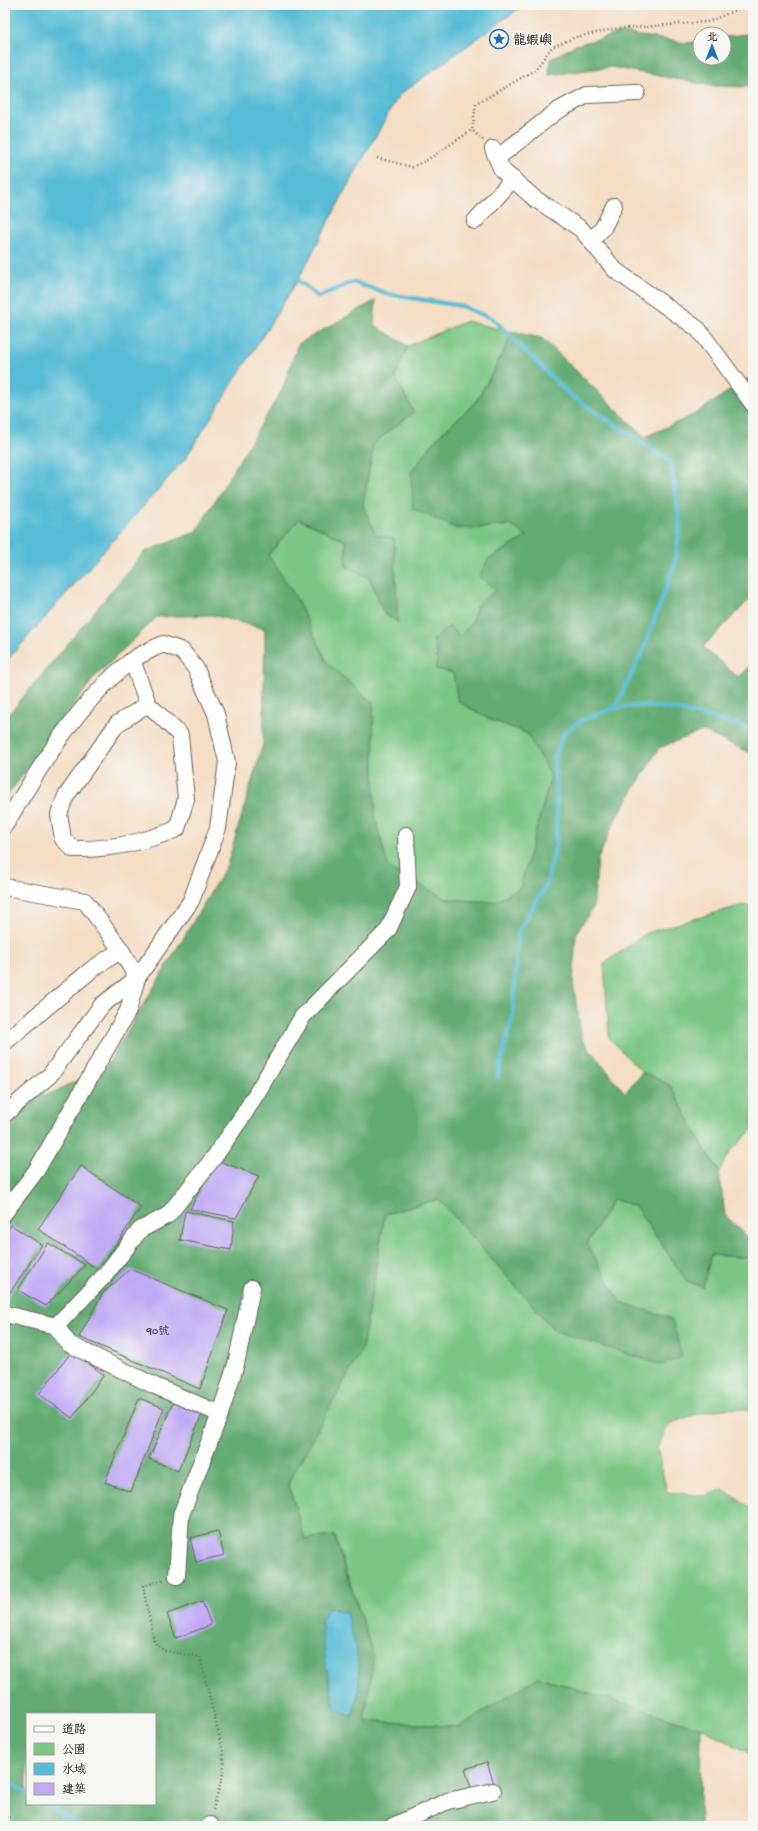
<svg xmlns="http://www.w3.org/2000/svg" width="758" height="1831" font-family="'Gochi Hand','LXGW WenKai TC',sans-serif">
<style>
.green{fill:#7bc684;stroke:#4c7150}
.forest{fill:#64ab72;stroke:#406447;fill-rule:evenodd}
.water{fill:#57bcd5;stroke:#3a6c78}
.lines{fill:none;stroke-linecap:round;stroke-linejoin:round}
.stream{stroke:#57bcd5;stroke-width:4.5}
.building{fill:#bfaaf4}
.minor-casing{stroke:#686056;stroke-width:18}
.path{stroke:#686056;stroke-width:2.5;stroke-dasharray:1 3;stroke-linecap:butt}
.minor{stroke:#fff;stroke-width:16}
.labels{text-anchor:middle;stroke-width:4;stroke-linejoin:round;paint-order:stroke}
.number-label{font-size:11px;fill:#454052}
.poi-label{font-size:13px;fill:#1c1c1c;stroke:#f6f6f2;text-anchor:start}
</style>
<rect width="100%" height="100%" fill="#f6f6f2"/>
<filter id="ink" filterUnits="userSpaceOnUse"><feTurbulence type="fractalNoise" baseFrequency=".025" numOctaves="2"/><feDisplacementMap in="SourceGraphic" scale="8" xChannelSelector="R" yChannelSelector="G"/><feConvolveMatrix kernelMatrix="1 2 1 2 8 2 1 2 1" color-interpolation-filters="sRGB"/></filter>
<filter id="wash" filterUnits="userSpaceOnUse"><feTurbulence type="fractalNoise" baseFrequency=".012" numOctaves="4" result="noise"/><feDisplacementMap in="SourceGraphic" scale="16" xChannelSelector="R" yChannelSelector="G"/><feGaussianBlur stdDeviation="0.9" result="paint"/><feColorMatrix in="noise" values="0 0 0 0 0 0 0 0 0 0 0 0 0 0 0 0 0 1.4 0 .05"/><feComposite in="paint" operator="in"/></filter>
<g filter="url(#wash)">
<rect width="100%" height="100%" fill="#f4ddc3"/>
<g class="green">
<polygon points="466,321 513,332 493,372 475,403 437,438 455,528 479,528 510,525 527,536 488,560 496,590 477,605 472,622 459,638 433,640 437,654 436,669 453,673 458,701 489,719 527,733 551,777 520,888 494,902 446,899 388,867 375,817 373,703 328,664 294,594 268,555 299,519 346,541 346,566 370,578 384,613 376,535 363,505 373,443 414,412 395,377 408,346"/>
<polygon points="753,905 753,1129 731,1151 719,1171 703,1146 670,1085 642,1072 609,1038 604,964 646,933 739,906"/>
<path d="M439 1199 555 1331 672 1319 620 1302 587 1244 613 1199 635 1206 687 1281 703 1286 711 1255 753 1258V1412C732 1402 691 1415 669 1424L657 1448 667 1492 705 1496 723 1489 749 1507 753 1523V1757L749 1753 701 1728 538 1677 459 1727 364 1720 374 1657 335 1536 305 1539 288 1483 362 1349 385 1214Z"/>
</g>
<g class="forest">
<polygon points="622,33 687,43 700,41 700,58 724,58 724,37 753,33 753,87 713,86 611,67 549,75 551,59 575,45"/>
<path d="M376 300 374 325 408 346 395 377 414 412 374 443 363 505 376 535 394 538 398 622 384 614 370 578 346 566V541L299 519 268 555 294 594 328 664 373 703 375 817 388 867 446 899 494 902 520 888 551 777 527 733 489 719 458 701 453 673 436 669 437 654 433 640 449 626 460 637 472 622 477 605 496 590 479 577 488 560 527 536 510 525 479 528H455L413 509 411 472 437 438 475 403 493 372 513 332 542 338 645 437 695 414 753 375V596L703 647 738 677 753 662V754L702 731 659 748 615 820 598 859 593 908 576 933 573 984 582 1039 625 1093 642 1072 670 1085 703 1146 719 1171 725 1215 753 1242V1258L711 1255 703 1287 687 1281 635 1206 613 1199 587 1244 620 1302 672 1319 682 1357 662 1365 555 1331 439 1199 385 1214 362 1349 288 1483 305 1539 334 1536 374 1657 364 1720 459 1727 538 1677 701 1728 700 1826H5V1099L49 1094 106 1067 227 865 263 744 265 629 212 615 157 617 93 679 5 799V719L144 552 196 532 282 390 298 344ZM27 1714H155V1804H27Z"/>
</g>
<g class="water">
<polygon points="5,5 524,5 399,95 347,187 298,280 185,459 5,663"/>
<path d="M328 1607 346 1613C356 1648 367 1680 352 1715L335 1709 326 1666 321 1622Z"/>
</g>
<g class="lines">
<g class="stream">
<polyline points="298,280 318,297 353,282 388,294 461,306 493,319 569,394 671,462 680,523 675,563 642,653 615,708 584,719 564,733 554,759 557,797 556,845 546,886 530,911 518,934 513,1015 497,1077"/>
<path d="M615 708C662 700 708 718 753 729"/>
<polyline points="5,1779 27,1793"/>
<polyline points="45,1804 80,1826"/>
</g>
</g>
<g id="blocks">
<g class="building">
<polygon points="216,1160 259,1176 236,1218 190,1209"/>
<polygon points="81,1166 141,1207 99,1270 38,1229"/>
<polygon points="185,1211 234,1221 231,1250 180,1240"/>
<polygon points="11,1225 42,1245 5,1300 5,1234"/>
<polygon points="48,1243 85,1265 46,1306 18,1290"/>
<polygon points="130,1269 228,1310 200,1389 79,1337 102,1294"/>
<polygon points="72,1351 104,1375 72,1418 39,1394"/>
<polygon points="139,1398 164,1408 131,1492 105,1482"/>
<polygon points="174,1400 203,1412 178,1471 149,1459"/>
<polygon points="218,1531 224,1555 196,1562 190,1538"/>
<polygon points="202,1601 211,1625 176,1638 167,1614"/>
<polygon points="487,1762 494,1784 472,1791 465,1769"/>
</g>
</g>
</g>
<g filter="url(#ink)">
<use href="#blocks" fill-opacity="0" stroke="#686056" stroke-width="1"/>
<g class="lines">
<defs>
<g id="minor">
<polyline points="493,149 502,170 534,198 581,229 615,270 698,329 753,404"/>
<polyline points="497,158 557,111 587,95 637,93"/>
<polyline points="475,221 513,179"/>
<polyline points="591,241 603,228 614,206"/>
<path d="M132 660 148 704 117 724 66 796 59 814 63 839 73 849C110 850 142 843 177 829L186 799 180 735 148 704"/>
<path d="M5 825C39 768 78 702 131 661 140 654 153 649 163 644L182 651 196 669 216 714 227 762 218 828 191 901 137 978 102 1005 50 1075 5 1114"/>
<polyline points="5,887 85,901 121,950"/>
<polyline points="5,1042 91,970 121,950 137,978 128,1011 36,1171 5,1212"/>
<polyline points="5,1314 56,1326 69,1344 155,1386 220,1414"/>
<polyline points="56,1326 105,1275 140,1230 168,1215 215,1156 244,1114 303,1016 388,930 408,887 406,835"/>
<polyline points="177,1576 181,1515 220,1414 236,1364 252,1288"/>
<polyline points="210,1825 211,1826"/>
<polyline points="393,1826 448,1801 493,1791"/>
</g>
</defs>
<use href="#minor" class="minor-casing"/>
<g class="path">
<polyline points="483,140 472,130 476,104 535,70 552,47 576,37 615,29 707,22 749,5"/>
<polyline points="377,158 412,167 427,160 472,130"/>
<polyline points="163,1580 143,1586 154,1642 164,1651 200,1657 223,1752 224,1770 213,1810"/>
</g>
<use href="#minor" class="minor"/>
</g>
</g>
<defs>
<symbol id="sight-ring" viewBox="-11 -11 22 22"><circle r="9.5" fill="#f6f6f2" stroke="#1f6fb2" stroke-width="1.5"/><path d="M0-6L1.8-2.2L6-1.7L2.9 1.2L3.7 5.4L0 3.3L-3.7 5.4L-2.9 1.2L-6-1.7L-1.8-2.2Z" fill="#1f6fb2"/></symbol>
</defs>
<g fill-rule="evenodd">
<use href="#sight-ring" x="488" y="28" width="22" height="22"/>
</g>
<g class="labels">
<g class="number-label">
<text x="158" y="1334">90號</text>
</g>
<g class="poi-label">
<text x="513" y="44">龍蝦嶼</text>
</g>
</g>
<rect width="758" height="1831" fill="none" stroke="#f6f6f2" stroke-width="20"/>
<rect x="26" y="1713" width="130" height="92" fill="#f6f6f2" stroke="#9f9f9c"/>
<rect x="34" y="1726" width="20" height="6" fill="#ffffff" stroke="#9f9f9c"/>
<text x="62" y="1733" font-size="12" fill="#1c1c1c">道路</text>
<rect x="34" y="1743" width="20" height="12" fill="#7bc684" stroke="#9f9f9c"/>
<text x="62" y="1753" font-size="12" fill="#1c1c1c">公園</text>
<rect x="34" y="1763" width="20" height="12" fill="#57bcd5" stroke="#9f9f9c"/>
<text x="62" y="1773" font-size="12" fill="#1c1c1c">水域</text>
<rect x="34" y="1783" width="20" height="12" fill="#bfaaf4" stroke="#9f9f9c"/>
<text x="62" y="1793" font-size="12" fill="#1c1c1c">建築</text>
<g transform="translate(712 46)"><circle r="19" fill="#f6f6f2" stroke="#9f9f9c"/>
<path d="M0-3L7 15L0 10L-7 15Z" fill="#1f6fb2"/>
<text y="-6" font-size="11" font-weight="bold" text-anchor="middle" fill="#1c1c1c">北</text>
</g>
</svg>
